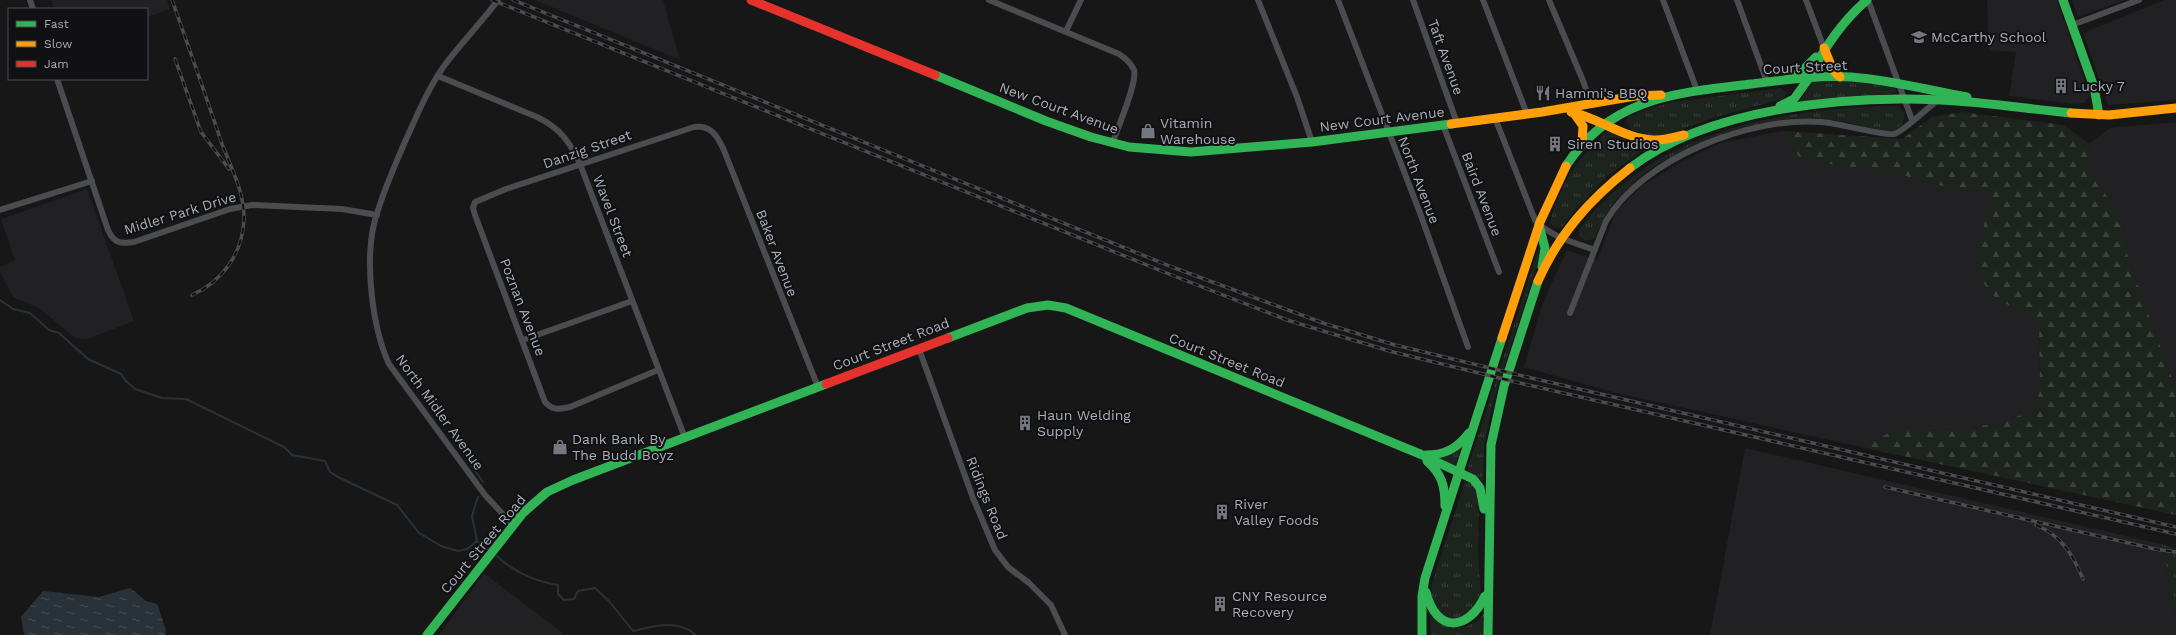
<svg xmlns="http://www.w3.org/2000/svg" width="2176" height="635" font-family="'Work Sans',sans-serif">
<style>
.built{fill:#212123}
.grass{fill:url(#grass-tufts)}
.forest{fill:url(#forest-firs)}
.water{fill:url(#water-ripples)}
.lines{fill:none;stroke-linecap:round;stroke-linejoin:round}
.stream{stroke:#2a3239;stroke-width:2}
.street{stroke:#4b4c50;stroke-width:6}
.fast{stroke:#30b455;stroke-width:9}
.slow{stroke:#ff9f0a;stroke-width:9}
.jam{stroke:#e5322d;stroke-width:9}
.rail-casing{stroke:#4b4c4f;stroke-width:3.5}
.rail{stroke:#111113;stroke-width:2;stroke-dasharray:6;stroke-linecap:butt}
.labels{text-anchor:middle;stroke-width:4;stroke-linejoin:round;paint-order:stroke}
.poi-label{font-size:14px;fill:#a8adb8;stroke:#111113;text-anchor:start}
.street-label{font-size:14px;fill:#a8adb8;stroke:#111113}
</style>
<defs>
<pattern id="grass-tufts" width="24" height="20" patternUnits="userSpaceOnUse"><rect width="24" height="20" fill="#1d241e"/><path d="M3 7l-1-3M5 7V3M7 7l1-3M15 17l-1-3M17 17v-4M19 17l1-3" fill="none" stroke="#3b413d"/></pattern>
<pattern id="forest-firs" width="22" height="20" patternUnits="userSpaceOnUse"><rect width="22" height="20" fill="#1d241e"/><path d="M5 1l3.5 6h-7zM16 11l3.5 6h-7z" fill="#3b413d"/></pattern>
<pattern id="water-ripples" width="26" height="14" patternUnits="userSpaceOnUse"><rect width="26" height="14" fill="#2a3239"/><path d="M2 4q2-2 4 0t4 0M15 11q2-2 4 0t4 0" fill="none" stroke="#464d54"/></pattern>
</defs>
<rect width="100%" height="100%" fill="#171717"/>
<g class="built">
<polygon points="51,0 167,0 170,9 147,17 147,9 54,9"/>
<polygon points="535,0 663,0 680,60"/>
<polygon points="1987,0 2057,0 2090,96 2084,103 2074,104 2009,96 2016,52 1989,50"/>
<polygon points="2072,0 2125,0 2078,17"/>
<polygon points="2164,0 2176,0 2176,100 2108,105 2083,33"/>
<polygon points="2176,122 2176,389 2128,258 2122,220 2092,173 2089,144 2110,128"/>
<polygon points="1782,131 1801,160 1895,173 1957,190 1992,191 1975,271 1992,295 2039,323 2040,390 2036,409 2002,423 1936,431 1901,427 1861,447 1612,392 1524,367 1542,305 1567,250 1597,260 1616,212 1643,185 1683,161 1720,143"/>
<polygon points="87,189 134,321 88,339 75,338 39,308 13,297 0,272 0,267 15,260 1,219"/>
<polygon points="1745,448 2161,544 2176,617 2176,635 1710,635"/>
<polygon points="484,573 565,635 439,635"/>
</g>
<g class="grass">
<polygon points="1812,82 1851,82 1890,87 1896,89 1896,93 1799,102"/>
<polygon points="1781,88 1787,93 1783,99 1719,116 1666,135 1649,136 1632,130 1627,123 1627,118 1641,111 1673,102"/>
<path d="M1898 106 1904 113C1905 122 1901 129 1891 131 1878 133 1860 124 1847 122 1832 120 1816 118 1801 118 1764 120 1679 148 1649 170 1638 179 1625 190 1615 201 1606 212 1601 224 1595 238L1586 241 1580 237 1579 230C1653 130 1781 108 1898 106Z"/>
<path d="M1611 129 1650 145 1606 177 1577 208 1561 228 1553 227 1550 223C1559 184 1580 154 1611 129Z"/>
<polygon points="1540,244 1539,259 1493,401 1484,446 1483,486 1475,475 1467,470"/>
<polygon points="1461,449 1456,466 1436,459"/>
<path d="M1466 478 1471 481 1479 496 1478 554 1481 597 1470 616 1449 619C1437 610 1430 604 1431 587Z"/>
<polygon points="2161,544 2176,548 2176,617"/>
<path d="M1484 613V635H1431L1430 616C1447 632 1469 633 1484 613Z"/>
</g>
<polygon class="forest" points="1962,112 2064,125 2089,144 2092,173 2122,220 2128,258 2176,389 2176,515 1861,447 1901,427 1936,431 2002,423 2035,409 2040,390 2039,324 1992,295 1975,271 1991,191 1957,190 1895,173 1801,160 1782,131 1902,139 1932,117"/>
<polygon class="water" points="130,588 146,601 157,604 166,630 165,635 24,635 21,617 43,591 99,597"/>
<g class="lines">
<g class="stream">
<polyline points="0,300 13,309 30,313 49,330 59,333 88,359 121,374 126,381 135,389 162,398 186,399 284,447 292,455 325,461 330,472 338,477 397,505 419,533 441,546 458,551 467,549 477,541 489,550"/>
<polyline points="471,465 483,482"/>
<polyline points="477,541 472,516 478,497"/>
<path d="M497 556C513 572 537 582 558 585V594L564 600 574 599 578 591 595 588 609 601 633 631C656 626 677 619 696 635"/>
</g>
<g class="street">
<polyline points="30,0 33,9"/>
<path d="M498 0C481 23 461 43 444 66 427 90 416 118 404 144 393 170 381 196 374 224 365 263 372 327 389 364L485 495 513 525"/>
<path d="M989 0 1119 54C1125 58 1131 63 1134 70 1138 81 1117 130 1112 144"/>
<polyline points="1258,0 1297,97 1312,142"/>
<polyline points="1338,0 1420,213 1468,347"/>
<polyline points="1413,0 1457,123"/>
<polyline points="1483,0 1527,114"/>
<polyline points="1549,0 1584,83 1590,103"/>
<polyline points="1663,0 1697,90"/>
<polyline points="1737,0 1767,82"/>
<polyline points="1806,0 1824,48"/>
<polyline points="1868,0 1912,120"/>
<polyline points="2072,25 2139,0"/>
<polyline points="1066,31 1081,0"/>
<path d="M438 76 537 117C560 128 570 142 580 164L685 438"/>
<path d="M57 79 108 230C114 243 120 244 134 242L230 209 252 205 342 209 377 215"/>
<path d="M1495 118 1535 220C1549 236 1575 243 1595 250"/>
<polyline points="1443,125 1499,272"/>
<polyline points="0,210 92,181"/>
<path d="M1570 313 1606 221C1643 158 1751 116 1822 122 1837 123 1884 136 1894 134 1902 133 1928 107 1937 101"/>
<polyline points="523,340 632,301"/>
<polyline points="919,349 973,498 995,550 1008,567 1029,583 1051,605 1065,635"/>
<path d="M658 370 570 407C559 409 553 411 545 402L475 215 473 208 475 202 506 189 694 127C710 125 716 134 723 148L818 387"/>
</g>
<g class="fast">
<polyline points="2063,0 2094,87 2099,115"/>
<polyline points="935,75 1046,121 1091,137 1129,147 1191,152 1312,142 1451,124"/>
<path d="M1809 78C1824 48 1841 22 1867 0"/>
<polyline points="1787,79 1802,71 1816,57"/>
<polyline points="1780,106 1794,99 1809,78"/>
<path d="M1566 166C1610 97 1677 93 1751 84 1784 80 1818 75 1851 77 1890 80 1928 90 1967 97"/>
<path d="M1630 168C1708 108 1845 95 1941 100 1985 102 2028 109 2071 113"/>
<polyline points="1539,225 1545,248 1542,267"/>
<polyline points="948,338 1027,308 1048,305 1066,308 1420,454"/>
<polyline points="1420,454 1473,479 1480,488 1484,509"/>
<path d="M1426 455C1445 455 1458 448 1469 433"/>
<path d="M1427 461C1442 474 1445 486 1445 506"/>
<path d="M1426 592C1436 633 1468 632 1485 596"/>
<polyline points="427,635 523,513 547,492 573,480 826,384"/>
<polyline points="1422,635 1422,596 1425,578 1502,338"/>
<polyline points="1488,635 1491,445 1504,386 1538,281"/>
</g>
<g class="slow">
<polyline points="1824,48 1833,70 1840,77"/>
<path d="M1571 112C1599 118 1625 139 1653 140 1664 141 1674 137 1684 135"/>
<polyline points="1573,112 1583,126 1582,143"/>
<polyline points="2071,113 2109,115 2176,108"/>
<polyline points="1451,124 1542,112 1635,96 1661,95"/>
<path d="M1538 281C1559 234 1590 199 1630 168"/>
<polyline points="1502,338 1540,222 1566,166"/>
</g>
<g class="jam">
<polyline points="751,0 935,75"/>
<polyline points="826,384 948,338"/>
</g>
<defs>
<g id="rail">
<path d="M172 0C189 48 206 96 222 144 231 167 245 194 244 220 242 254 223 281 192 295"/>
<polyline points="492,0 1169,274 1287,320 1323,331 1393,352 1524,384 2176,534"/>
<polyline points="513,0 1172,267 1326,324 1395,345 1527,377 2176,527"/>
<polyline points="175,59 201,132 229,169"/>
<polyline points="1885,487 2155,549 2176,552"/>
<path d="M2036 525C2062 536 2073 555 2083 579"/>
</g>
</defs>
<use href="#rail" class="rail-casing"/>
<use href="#rail" class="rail"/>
</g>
<defs>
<symbol id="school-bare" viewBox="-9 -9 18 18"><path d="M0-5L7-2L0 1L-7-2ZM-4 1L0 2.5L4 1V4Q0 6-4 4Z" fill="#757880" stroke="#111113" stroke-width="2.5" paint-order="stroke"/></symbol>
<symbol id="building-bare" viewBox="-9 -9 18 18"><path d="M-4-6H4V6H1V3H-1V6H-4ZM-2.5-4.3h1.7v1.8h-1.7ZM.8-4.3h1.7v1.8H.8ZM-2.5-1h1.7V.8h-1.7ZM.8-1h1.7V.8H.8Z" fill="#757880" stroke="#111113" stroke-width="2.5" paint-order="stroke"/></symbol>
<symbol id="restaurant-bare" viewBox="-9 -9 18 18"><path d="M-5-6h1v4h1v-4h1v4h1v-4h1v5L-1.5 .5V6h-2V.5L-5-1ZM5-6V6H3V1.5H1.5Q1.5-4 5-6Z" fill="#757880" stroke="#111113" stroke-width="2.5" paint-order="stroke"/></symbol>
<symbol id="shop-bare" viewBox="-9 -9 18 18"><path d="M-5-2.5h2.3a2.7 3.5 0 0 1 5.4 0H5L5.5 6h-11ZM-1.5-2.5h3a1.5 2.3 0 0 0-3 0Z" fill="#757880" stroke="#111113" stroke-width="2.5" paint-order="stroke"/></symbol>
</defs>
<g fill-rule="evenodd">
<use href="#school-bare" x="1908" y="26" width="22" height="22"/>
<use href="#building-bare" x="2050" y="75" width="22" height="22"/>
<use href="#restaurant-bare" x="1532" y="82" width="22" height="22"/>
<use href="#shop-bare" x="1137" y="120" width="22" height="22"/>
<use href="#building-bare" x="1544" y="133" width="22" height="22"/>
<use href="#building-bare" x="1014" y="412" width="22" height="22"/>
<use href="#shop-bare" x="549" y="436" width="22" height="22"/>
<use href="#building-bare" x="1211" y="501" width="22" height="22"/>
<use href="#building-bare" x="1209" y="593" width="22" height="22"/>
</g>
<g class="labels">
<g class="poi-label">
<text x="1931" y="42">McCarthy School</text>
<text x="2073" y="91">Lucky 7</text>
<text x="1555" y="98">Hammi's BBQ</text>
<text x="1160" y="128">Vitamin<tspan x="1160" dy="16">Warehouse</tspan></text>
<text x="1567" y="149">Siren Studios</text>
<text x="1037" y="420">Haun Welding<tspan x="1037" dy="16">Supply</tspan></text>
<text x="572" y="444">Dank Bank By<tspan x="572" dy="16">The Budd Boyz</tspan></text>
<text x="1234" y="509">River<tspan x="1234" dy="16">Valley Foods</tspan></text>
<text x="1232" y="601">CNY Resource<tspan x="1232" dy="16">Recovery</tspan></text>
</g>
<g class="street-label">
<text transform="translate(1446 57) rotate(70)" y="5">Taft Avenue</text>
<text transform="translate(1805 67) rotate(-3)" y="5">Court Street</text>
<text transform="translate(1059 108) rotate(20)" y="5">New Court Avenue</text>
<text transform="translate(1382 119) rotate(-7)" y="5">New Court Avenue</text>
<text transform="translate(587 149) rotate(-19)" y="5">Danzig Street</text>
<text transform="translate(1419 180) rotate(69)" y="5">North Avenue</text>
<text transform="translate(1482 194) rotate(69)" y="5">Baird Avenue</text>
<text transform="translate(180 213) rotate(-17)" y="5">Midler Park Drive</text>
<text transform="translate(613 216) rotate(69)" y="5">Wavel Street</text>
<text transform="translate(777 253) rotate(69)" y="5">Baker Avenue</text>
<text transform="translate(523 307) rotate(69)" y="5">Poznan Avenue</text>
<text transform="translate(891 344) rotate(-21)" y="5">Court Street Road</text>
<text transform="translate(1227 360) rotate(22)" y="5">Court Street Road</text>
<text transform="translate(440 412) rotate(54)" y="5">North Midler Avenue</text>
<text transform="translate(987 498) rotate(68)" y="5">Ridings Road</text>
<text transform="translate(483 544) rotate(-50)" y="5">Court Street Road</text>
</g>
</g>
<rect x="8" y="8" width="140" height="72" fill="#111113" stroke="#4d4f55"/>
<rect x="16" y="21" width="20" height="6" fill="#30b455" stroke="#4d4f55"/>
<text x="44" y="28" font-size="12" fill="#a8adb8">Fast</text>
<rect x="16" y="41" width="20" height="6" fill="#ff9f0a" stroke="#4d4f55"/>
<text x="44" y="48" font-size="12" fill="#a8adb8">Slow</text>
<rect x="16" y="61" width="20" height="6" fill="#e5322d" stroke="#4d4f55"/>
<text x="44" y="68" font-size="12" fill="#a8adb8">Jam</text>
</svg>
